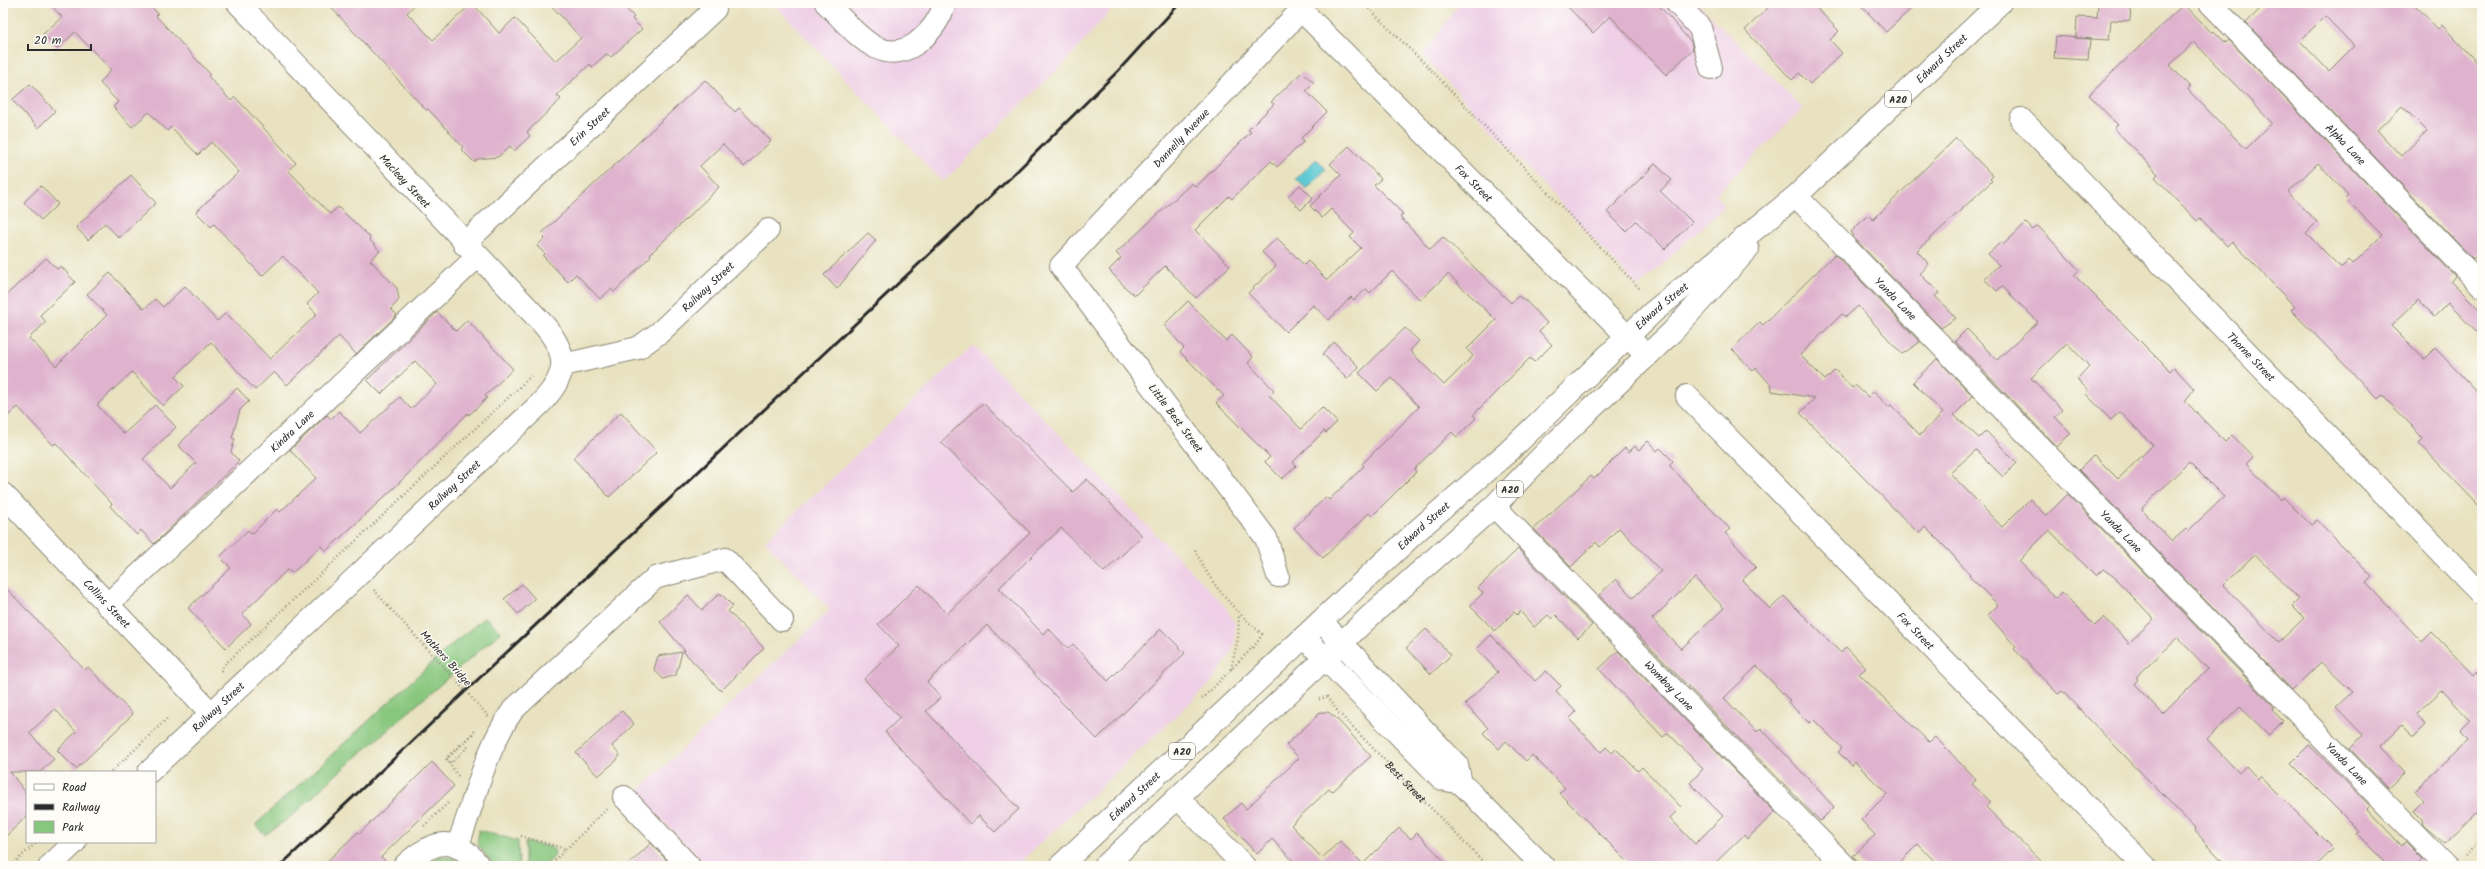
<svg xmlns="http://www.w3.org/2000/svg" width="2485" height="869" font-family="Kalam,sans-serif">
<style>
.built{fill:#efd0e6}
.green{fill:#87c67d;stroke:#597854}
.water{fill:#5cc9d2;stroke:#447a7e}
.building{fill:#dfb3ce;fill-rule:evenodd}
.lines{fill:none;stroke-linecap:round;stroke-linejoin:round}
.minor-casing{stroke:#8a8676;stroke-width:24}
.highway-casing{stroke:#8a8676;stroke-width:24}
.path{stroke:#8a8676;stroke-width:2.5;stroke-dasharray:1 3;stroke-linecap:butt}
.minor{stroke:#fff;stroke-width:22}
.highway{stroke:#fff;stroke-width:22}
.rail{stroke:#2b2b2b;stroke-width:3}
.path-bridge{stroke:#8a8676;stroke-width:2.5;stroke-dasharray:1 3;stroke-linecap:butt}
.labels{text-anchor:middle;stroke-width:3;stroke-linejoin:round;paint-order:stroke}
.shield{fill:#fdfcf7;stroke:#6a6a68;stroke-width:1}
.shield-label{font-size:10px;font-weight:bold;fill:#2b2b2b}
.street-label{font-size:11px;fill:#2b2b2b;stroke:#fdfcf7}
</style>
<rect width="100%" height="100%" fill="#fdfcf7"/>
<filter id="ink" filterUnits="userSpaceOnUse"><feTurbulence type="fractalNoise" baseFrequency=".025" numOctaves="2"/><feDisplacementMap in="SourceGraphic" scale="8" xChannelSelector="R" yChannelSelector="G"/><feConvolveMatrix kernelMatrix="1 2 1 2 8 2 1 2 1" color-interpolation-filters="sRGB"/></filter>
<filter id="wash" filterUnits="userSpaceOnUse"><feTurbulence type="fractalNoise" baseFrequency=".012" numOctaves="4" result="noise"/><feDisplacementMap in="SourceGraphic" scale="16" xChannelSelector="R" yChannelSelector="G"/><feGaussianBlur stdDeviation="0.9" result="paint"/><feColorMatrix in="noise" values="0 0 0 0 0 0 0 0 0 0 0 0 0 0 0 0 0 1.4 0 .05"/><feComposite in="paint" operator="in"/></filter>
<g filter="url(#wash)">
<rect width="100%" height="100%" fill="#e8e2c0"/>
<g class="built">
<polygon points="773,3 1117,3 1070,57 943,182"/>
<polygon points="1459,3 1697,3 1803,108 1715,195 1725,206 1638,287 1423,55"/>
<polygon points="973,345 1225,606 1235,624 1235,641 1230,656 1210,684 1016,866 706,866 636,793 830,610 765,541"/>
</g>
<g class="green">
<polygon points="485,617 501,632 338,773 293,815 265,835 255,825 450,646"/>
<polygon points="479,830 518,841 519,866 494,866 477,843"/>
<polygon points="525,842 551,847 555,851 554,857 544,866 525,866"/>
<polygon points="441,856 455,859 463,866 424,866 422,863"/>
</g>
<polygon class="water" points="1316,159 1326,169 1307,189 1296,179"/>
<g id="blocks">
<g class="building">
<polygon points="49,3 148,3 158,14 156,16 210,74 208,76 231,101 235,97 296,163 288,170 330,214 338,207 370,237 369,239 380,251 370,260 397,288 399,300 391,309 397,315 356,354 339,336 287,385 274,372 255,390 211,342 175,377 184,386 163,406 132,372 97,405 124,434 155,405 176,427 143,459 170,488 196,463 178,445 237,388 249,401 240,410 232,438 235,439 231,452 239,461 154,544 141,530 137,535 110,506 112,504 56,443 53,445 18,407 3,420 3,298 46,258 57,269 61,266 75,282 40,315 46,322 29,338 56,366 107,315 87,294 110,273 144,309 155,299 163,307 185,286 217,321 226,313 270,359 316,315 316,313 307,304 318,293 283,256 262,276 214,224 211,227 196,212 239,172 211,142 198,155 171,127 167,131 149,112 132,127 113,107 118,102 100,83 111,70 75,32 57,49 43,34 62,17"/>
<polygon points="327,3 416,3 407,13 433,40 472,3 499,33 515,18 556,61 581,38 549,3 621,3 634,17 632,19 642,29 611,57 606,54 592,67 590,64 557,95 561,99 527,132 530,136 514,151 510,146 498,157 478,159 474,162 461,149 463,147 428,109 426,110"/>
<polygon points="1564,3 1657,3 1691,42 1693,49 1666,75 1610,16 1593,33"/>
<polygon points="1773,3 1812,3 1839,31 1830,40 1842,53 1810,84 1799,73 1792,80 1745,30"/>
<polygon points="1859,3 1917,3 1886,32"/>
<polygon points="2098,3 2131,3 2130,21 2111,20 2109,40 2076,38 2077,17 2097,18"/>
<path d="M2266 3H2413L2438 29 2442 25 2482 68V250L2473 259 2246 23ZM2325 16 2354 46 2329 71 2300 41ZM2402 106 2427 131 2401 156 2377 130Z"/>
<path d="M2184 4 2212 33 2214 31 2226 43 2229 40 2455 276 2451 281 2482 312V338L2448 303 2434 317 2418 300 2391 326 2424 359 2435 348 2482 397V509L2419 443 2423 439 2413 427 2382 395 2378 399 2336 356 2291 310 2295 307 2232 241 2227 246 2200 218 2197 221 2179 202 2155 177 2158 174 2114 128 2118 125 2089 95ZM2194 42 2272 123 2246 149 2188 90 2190 87 2170 65ZM2318 163 2348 195 2345 198 2382 235 2353 264 2349 260 2342 267 2339 266 2306 233 2317 222 2288 192Z"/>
<polygon points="2056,36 2090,39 2088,60 2054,58"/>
<polygon points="1302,72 1314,83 1306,91 1327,112 1301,138 1304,141 1277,167 1271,161 1232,199 1229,196 1195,230 1230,266 1196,298 1165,266 1135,295 1128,290 1109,270 1121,258 1116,253 1192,183 1196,187 1251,132 1248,130 1274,104 1271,102"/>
<polygon points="705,80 735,112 739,108 771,141 744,167 723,144 700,166 719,187 650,254 651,256 614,292 611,289 600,299 576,274 568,282 543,256 545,254 537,246 545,238 541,234"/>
<polygon points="30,84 55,111 38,128 12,100"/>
<polygon points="1956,138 1993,176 1990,179 1992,181 1917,251 1929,264 1920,274 1939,293 1935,296 1956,318 1941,328 1853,237 1854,235 1851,232 1868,215 1873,220"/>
<polygon points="1349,146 1381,179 1374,185 1403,214 1400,217 1430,249 1443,237 1511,303 1518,296 1525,300 1547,323 1539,331 1552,345 1534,362 1530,358 1473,415 1476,418 1457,437 1452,432 1414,469 1416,472 1372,516 1369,513 1323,558 1294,528 1326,497 1329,500 1364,466 1362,464 1419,407 1392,378 1377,391 1359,373 1405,328 1419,341 1410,351 1444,385 1473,356 1467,349 1496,320 1448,274 1420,300 1392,271 1370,293 1366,289 1354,300 1351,297 1329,320 1313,305 1286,332 1248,293 1276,266 1262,252 1277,238 1304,265 1308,261 1327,280 1361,248 1350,237 1354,233 1331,209 1322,218 1310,206 1341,175 1330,164"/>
<polygon points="1655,164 1672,180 1660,191 1692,222 1665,249 1636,221 1626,231 1607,212"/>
<polygon points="131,175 156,203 119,238 105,223 88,240 76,227"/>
<polygon points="1300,185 1313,198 1301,210 1288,196"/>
<polygon points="41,186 58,204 41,220 24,202"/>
<path d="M2026 223 2033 230 2038 226 2079 270 2074 275 2170 371 2174 367 2194 389 2185 401 2225 442 2232 435 2253 457 2246 464 2281 500 2283 497 2311 525 2317 520 2372 577 2366 583 2422 642 2432 632 2473 675 2482 666V808L2445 844 2423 825 2422 819 2414 811 2424 801 2415 791 2468 740 2459 731 2470 720 2442 690 2416 714 2426 725 2414 737 2402 725 2379 747 2404 773 2388 788 2350 749 2363 735 2336 707 2352 692 2321 662 2292 690 2079 470 2094 455 2118 479 2153 445 2120 412 2111 420 2085 393 2088 390 2077 379 2089 366 2067 343 2031 378 2062 410 2055 417 2071 433 2057 447 1955 341 1967 329 1997 360 2038 322 2002 286 1997 291 1984 279 1999 265 1988 254 2001 242 2003 245ZM2189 462 2224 497 2188 531 2186 529 2172 541 2142 510 2143 507ZM2255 554 2299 599 2292 606 2304 618 2279 642 2223 585Z"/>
<polygon points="868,233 876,240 837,289 824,275"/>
<path d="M1835 254 1920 342 1902 354 1858 306 1846 317 1842 314 1800 355 1825 380 1835 370 1852 388 1855 385 1868 397 1874 391 1888 407 1891 405 1920 435 1943 413 1913 382 1937 359 1973 396 1954 415 1979 438 1986 431 2017 463 2003 477 1976 450 1950 473 2002 527 2030 499 2046 516 2068 494 2274 707 2272 710 2283 721 2269 735 2240 707 2207 739 2239 773 2246 766 2258 779 2260 776 2333 849 2316 866H2227L2194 830 2195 828 2085 715 2062 691 2058 694 2014 649 2016 647 1988 615 1998 605 1969 576 1970 575 1952 554 1925 527 1918 533 1800 413 1815 398 1772 391 1771 385 1756 368 1753 371 1732 349 1760 322 1763 325ZM2049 530 2096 576 2103 569 2113 576 2154 619 2129 643 2104 617 2095 626 2062 592 2056 599 2019 561ZM2178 638 2208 669 2163 714 2134 684 2138 679 2136 677Z"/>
<polygon points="1188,301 1226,341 1232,335 1253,357 1248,363 1274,390 1269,395 1301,429 1322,407 1337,422 1326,433 1324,431 1293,462 1296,466 1282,479 1265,462 1270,457 1216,403 1224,396 1180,352 1184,348 1164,325"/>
<polygon points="437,312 456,331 467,320 513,369 485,396 487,398 469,415 468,413 394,488 326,551 321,546 292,573 288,569 242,614 251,624 226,648 188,608 231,568 220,557 248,530 252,534 277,509 280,512 316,478 290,450 327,415 331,419 339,411 360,433 400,397 411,409 437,384 415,361 381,394 367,380"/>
<polygon points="1334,342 1359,367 1347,379 1323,354"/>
<polygon points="983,403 1073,492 1087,479 1142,536 1104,572 1061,528 999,588 1043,634 1048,628 1068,649 1073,644 1108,681 1161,629 1185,653 1097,739 987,625 927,682 941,697 926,711 1019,809 995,832 979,816 970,824 885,732 900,718 864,679 899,646 878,624 919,585 947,614 1030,533 941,442"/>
<polygon points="621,412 657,452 609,497 573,458"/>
<path d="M1648 441 1657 451 1660 448 1673 461 1669 465 1730 529 1725 533 1756 567 1742 580 1770 609 1784 596 1841 653 1846 647 1866 668 1859 674 1929 742 1935 737 1946 748 1976 780 1972 784 1991 802 1986 807 2046 866H1939L1918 844 1896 866H1862L1853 856 1875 835 1861 820 1887 794 1855 762 1852 766 1838 752 1842 748 1813 719 1809 723 1788 702 1790 701 1757 666 1724 698 1757 732 1761 728 1834 807 1820 821 1599 595 1616 579 1633 598 1661 571 1619 528 1600 547 1596 542 1571 567 1534 529 1591 476 1594 479 1625 448 1629 452 1635 446 1639 450ZM1695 578 1724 608 1681 649 1652 619Z"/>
<polygon points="1518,549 1592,625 1578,638 1556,615 1552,619 1548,615 1534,627 1520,611 1517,615 1514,612 1495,631 1470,606 1483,593 1478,588"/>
<polygon points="522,584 535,599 518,614 504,599"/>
<polygon points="3,585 85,670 88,667 133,714 76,769 57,750 76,732 55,709 29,733 54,759 40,772 10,772 27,794 27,816 3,839"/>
<polygon points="720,593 733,606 728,611 764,648 721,691 683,651 685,651 660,622 688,595 702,610"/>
<polygon points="1426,629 1451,655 1431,674 1406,648"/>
<polygon points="1491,635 1535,681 1546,671 1561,686 1556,691 1576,712 1569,719 1601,752 1606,747 1612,753 1616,749 1638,771 1642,767 1681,807 1670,818 1695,844 1723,816 1690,783 1703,769 1668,733 1663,737 1599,669 1618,651 1775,812 1747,839 1744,835 1712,866 1632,866 1559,793 1565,788 1532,755 1526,761 1506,741 1499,749 1483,733 1488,728 1465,704 1498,672 1477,649"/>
<polygon points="682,652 676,675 663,679 654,669 658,656"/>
<polygon points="622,711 634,724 612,746 620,755 616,761 598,776 576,753"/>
<polygon points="1321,712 1328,712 1336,718 1371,756 1332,792 1329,789 1291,825 1322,858 1340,841 1363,864 1399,828 1411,839 1417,833 1449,866 1298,866 1272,839 1257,854 1224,819 1241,803 1246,809 1299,758 1286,745"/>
<polygon points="2309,745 2370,806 2367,809 2402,846 2405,842 2422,859 2415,866 2389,866 2357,834 2360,832 2291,763"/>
<polygon points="432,762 454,786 381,857 390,866 322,866 358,832 359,834"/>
<polygon points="651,843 672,866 627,866"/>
</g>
</g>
</g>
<g filter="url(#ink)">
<use href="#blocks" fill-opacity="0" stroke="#8a8676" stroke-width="1"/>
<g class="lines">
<defs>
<g id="minor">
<path d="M826 3C852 27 879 70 917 43 931 32 940 20 945 3"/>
<polyline points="1677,3 1700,28 1711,68"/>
<path id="s2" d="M2210 3 2482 286"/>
<path id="s3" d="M2021 119 2482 595"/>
<path id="s4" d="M1796 196 2446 866"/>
<path id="s5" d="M464 244 715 9 709 3"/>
<path id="s6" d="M563 365 638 348 659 333 768 230"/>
<path id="s7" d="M1687 396 2145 866"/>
<path id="s8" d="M3 494 211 713"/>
<path id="s9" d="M1494 506 1845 866"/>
<path id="s10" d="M1278 576 1266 538 1061 266 1301 10 1647 356"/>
<path id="s11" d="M107 605 477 257"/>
<polyline points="1321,621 1457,765 1461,783 1543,866"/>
<polyline points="1304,637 1442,779 1461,783"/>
<path id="s12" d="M149 772 540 404C568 375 570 355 543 324L238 3"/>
<polyline points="624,797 689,866"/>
<polyline points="1178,798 1244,866"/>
<path d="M457 847C475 801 484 751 513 710L655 578 725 559 782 620"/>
<polyline points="50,866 75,842"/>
<path d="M404 866C430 842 455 832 479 866"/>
</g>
<g id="highway">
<path id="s13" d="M1060 866 1419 529 1509 451 1653 312 1796 196 2000 3"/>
<polyline points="1105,866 1369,617 1494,506 1555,443 1672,332 1748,249"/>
</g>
</defs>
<use href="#minor" class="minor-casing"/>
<use href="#highway" class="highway-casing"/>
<g class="path">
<polyline points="1363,3 1434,73 1641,290"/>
<path d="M1195 550C1211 585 1233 609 1262 634L1257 643 1201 700"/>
<polyline points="374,590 388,606"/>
<polyline points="1231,669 1238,638 1239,615"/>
<polyline points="221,671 223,666 531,376"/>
<path id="s1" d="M1319 699 1327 697 1339 713 1487 866"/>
<polyline points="468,747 451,763 447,759 474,733"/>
<polyline points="111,772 169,717"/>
<polyline points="458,776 446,758 476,730"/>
<polyline points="424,826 449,802"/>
<polyline points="521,836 566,849"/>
<polyline points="2465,856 2482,839"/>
<polyline points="11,866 37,842"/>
<polyline points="549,866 607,809"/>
</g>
<use href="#minor" class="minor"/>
<use href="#highway" class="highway"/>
<polyline class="rail" points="280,866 1010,178 1118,71 1180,3"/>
<polyline class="path-bridge" points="388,606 490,718"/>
</g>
</g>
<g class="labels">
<g class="shield">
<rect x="1885" y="91" width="26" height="16" rx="3"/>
<rect x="1497" y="481" width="26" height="16" rx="3"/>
<rect x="1169" y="743" width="26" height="16" rx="3"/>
</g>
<g class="shield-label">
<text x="1898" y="103">A20</text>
<text x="1510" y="493">A20</text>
<text x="1182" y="755">A20</text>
</g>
<g class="street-label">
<text dy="4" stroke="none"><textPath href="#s13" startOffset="1196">Edward Street</textPath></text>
<text dy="4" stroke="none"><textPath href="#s5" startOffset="172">Erin Street</textPath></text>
<text dy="4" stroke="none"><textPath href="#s10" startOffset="556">Donnelly Avenue</textPath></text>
<text dy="4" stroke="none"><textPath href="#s2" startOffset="196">Alpha Lane</textPath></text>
<text transform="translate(405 181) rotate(47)" y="4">Macleay Street</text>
<text dy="4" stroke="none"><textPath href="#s10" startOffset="976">Fox Street</textPath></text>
<text dy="4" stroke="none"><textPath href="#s6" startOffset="170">Railway Street</textPath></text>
<text dy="4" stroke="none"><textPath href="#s4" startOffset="143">Yanda Lane</textPath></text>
<text dy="4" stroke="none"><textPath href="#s13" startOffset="822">Edward Street</textPath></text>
<text dy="4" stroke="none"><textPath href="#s3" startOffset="331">Thorne Street</textPath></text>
<text transform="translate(1176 418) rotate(53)" y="4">Little Best Street</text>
<text dy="4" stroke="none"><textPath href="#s11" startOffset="254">Kindra Lane</textPath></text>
<text dy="4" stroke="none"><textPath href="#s12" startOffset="419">Railway Street</textPath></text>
<text dy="4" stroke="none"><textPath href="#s13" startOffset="498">Edward Street</textPath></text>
<text dy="4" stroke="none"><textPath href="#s4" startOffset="467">Yanda Lane</textPath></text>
<text dy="4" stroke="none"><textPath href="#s8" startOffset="151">Collins Street</textPath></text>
<text dy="4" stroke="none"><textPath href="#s7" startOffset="328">Fox Street</textPath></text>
<text transform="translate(446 658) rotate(48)" y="4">Mothers Bridge</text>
<text dy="4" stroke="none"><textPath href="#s9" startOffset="251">Womboy Lane</textPath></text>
<text dy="4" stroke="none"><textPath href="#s12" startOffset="95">Railway Street</textPath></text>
<text dy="4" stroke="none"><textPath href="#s4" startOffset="791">Yanda Lane</textPath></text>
<text dy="4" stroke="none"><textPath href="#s1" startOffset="124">Best Street</textPath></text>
<text dy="4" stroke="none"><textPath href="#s13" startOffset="102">Edward Street</textPath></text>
</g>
</g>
<rect width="2485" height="869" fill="none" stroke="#fdfcf7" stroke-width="16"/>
<rect x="26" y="771" width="130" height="72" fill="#fdfcf7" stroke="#a9a8a5"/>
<rect x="34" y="784" width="20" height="6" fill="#ffffff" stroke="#a9a8a5"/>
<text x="62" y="791" font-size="12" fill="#2b2b2b">Road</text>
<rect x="34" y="804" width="20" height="6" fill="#2b2b2b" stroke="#a9a8a5"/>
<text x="62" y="811" font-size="12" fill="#2b2b2b">Railway</text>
<rect x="34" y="821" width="20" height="12" fill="#87c67d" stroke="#a9a8a5"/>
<text x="62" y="831" font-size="12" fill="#2b2b2b">Park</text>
<path d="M28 44v6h63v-6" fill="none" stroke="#2b2b2b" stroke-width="2"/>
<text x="34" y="44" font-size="12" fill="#2b2b2b" stroke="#fdfcf7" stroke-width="3" paint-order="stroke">20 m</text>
</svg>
